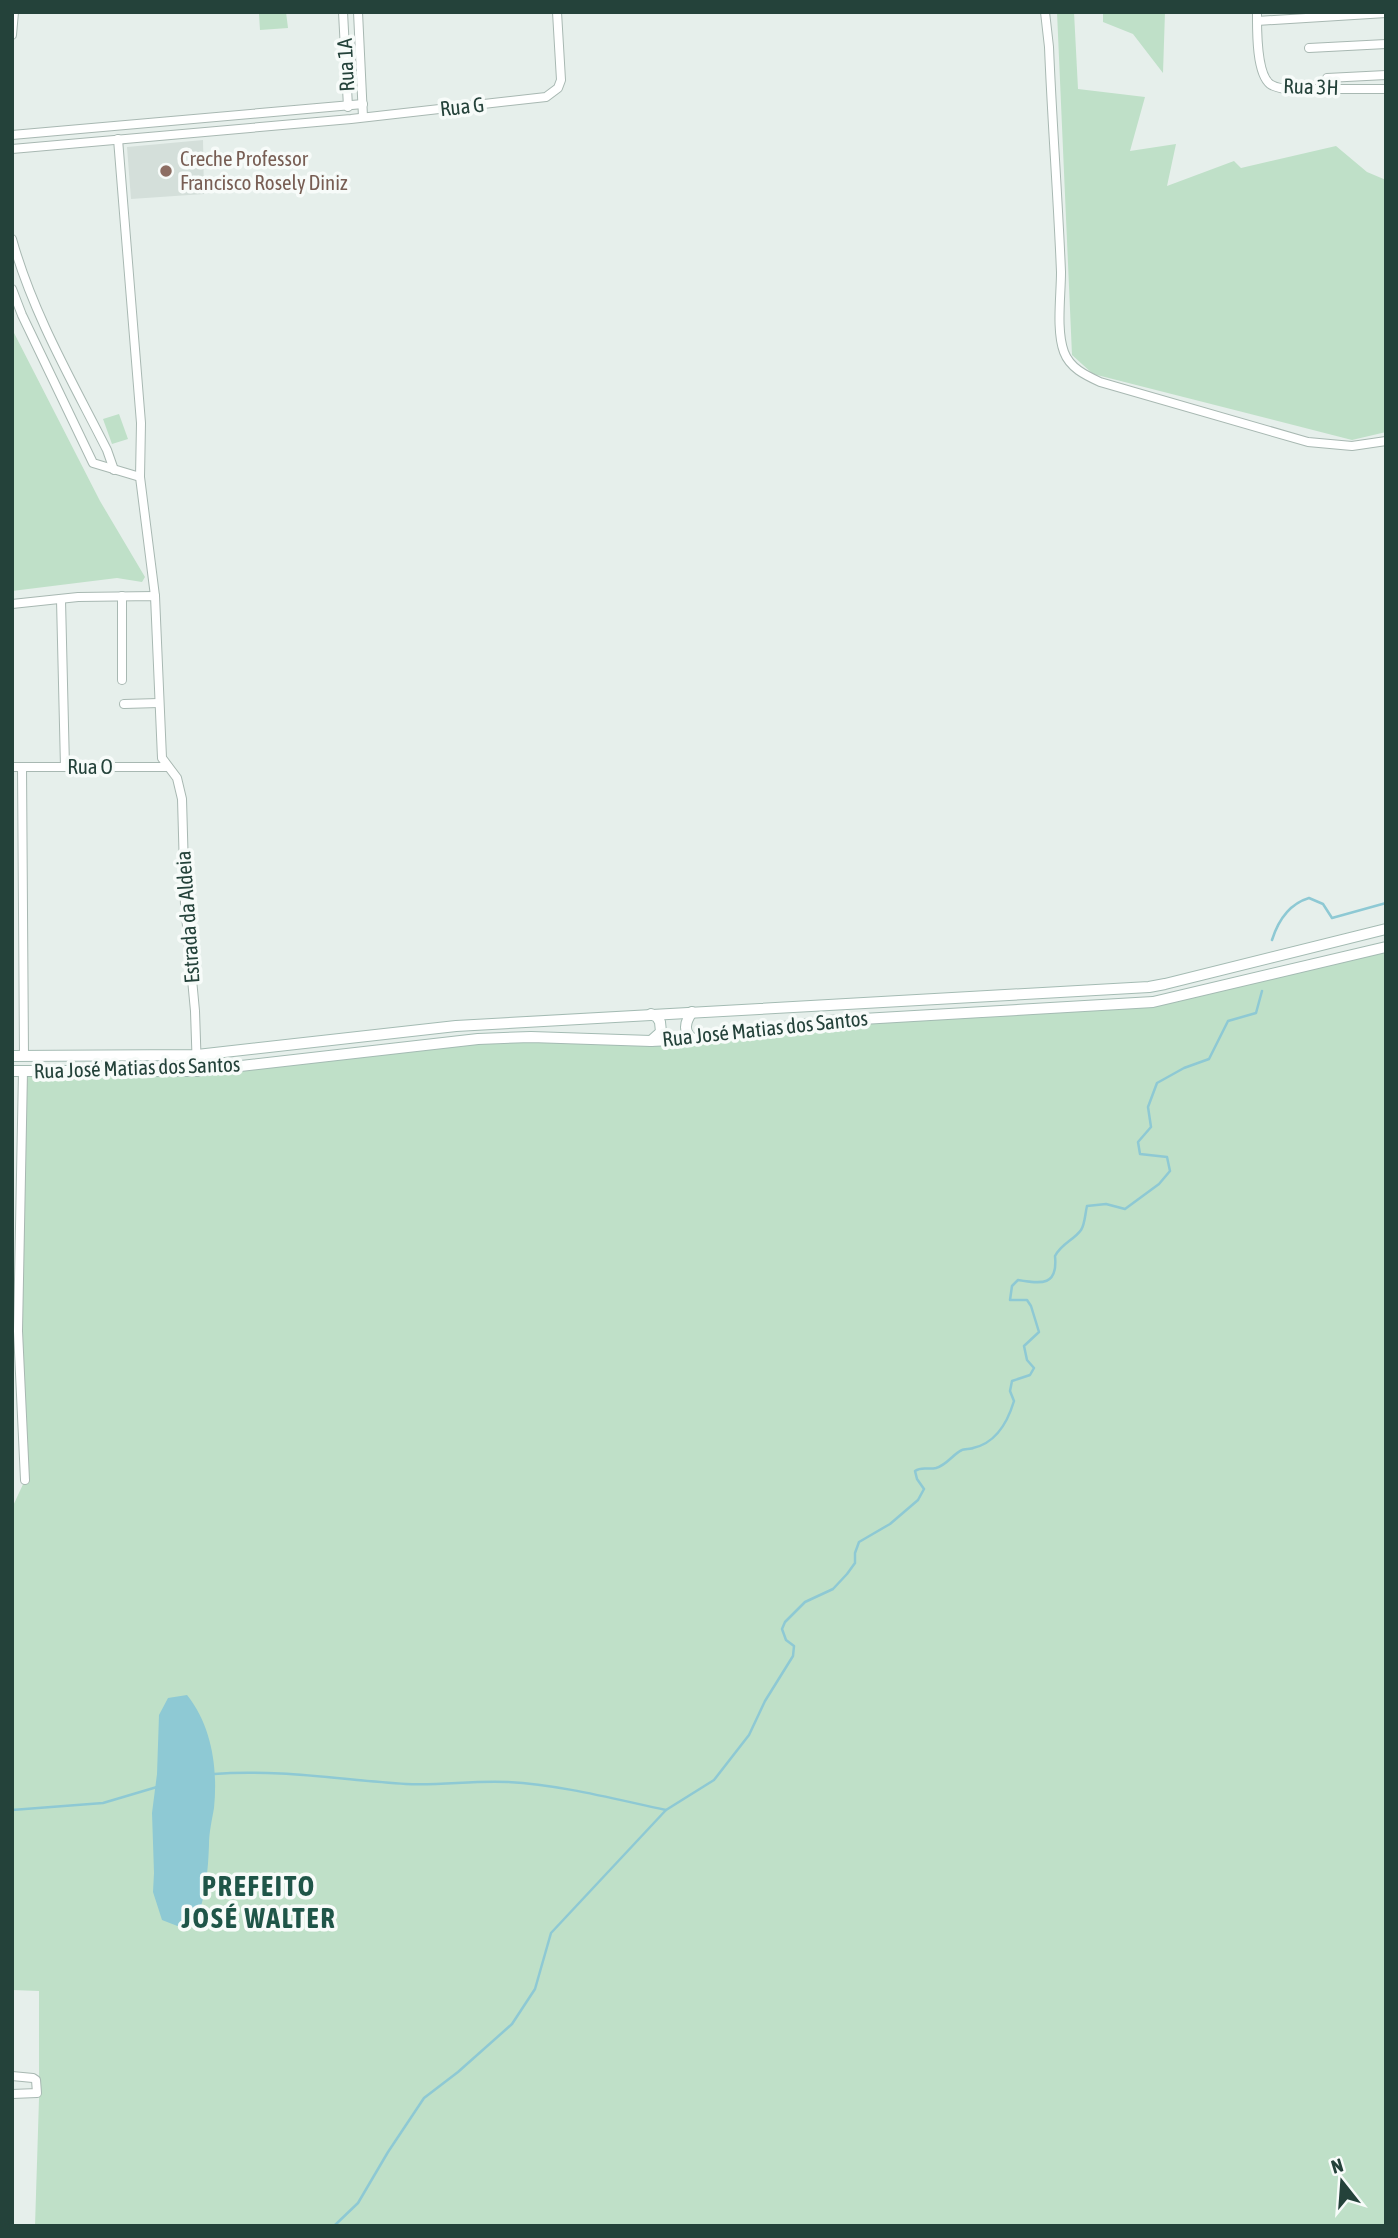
<svg xmlns="http://www.w3.org/2000/svg" width="1398" height="2238" font-family="'Asap Condensed',sans-serif">
<style>
.built{fill:#d4dfda}
.green{fill:#bfe0c8}
.water{fill:#8ec9d4}
.lines{fill:none;stroke-linecap:round;stroke-linejoin:round}
.stream{stroke:#8ec9d4;stroke-width:2.5}
.street-casing{stroke:#a8b8b2;stroke-width:10}
.secondary-casing{stroke:#a4bbb3;stroke-width:12}
.street{stroke:#fff;stroke-width:8}
.secondary{stroke:#fff;stroke-width:10}
.education-dot{fill:#8d6e63;stroke:#f7fbf9;stroke-width:2.5}
.labels{text-anchor:middle;stroke-width:7;stroke-linejoin:round;paint-order:stroke}
.street-label{font-size:21px;fill:#24423a;stroke:#f7fbf9}
.education-label{font-size:21px;fill:#785e54;stroke:#f7fbf9;text-anchor:start}
.district-label{font-size:28px;font-weight:bold;letter-spacing:2px;fill:#1f5548;stroke:#f7fbf9}
</style>
<rect width="100%" height="100%" fill="#e6efeb"/>
<polygon class="built" points="203,140 204,194 131,199 127,147"/>
<g class="green">
<polygon points="286,12 288,28 260,30 259,14"/>
<polygon points="1057,12 1074,12 1078,89 1145,97 1130,151 1176,144 1167,186 1234,161 1241,168 1336,146 1367,172 1386,180 1386,432 1352,440 1093,374 1072,355"/>
<polygon points="1103,12 1165,12 1163,73 1133,34 1103,22"/>
<polygon points="12,329 100,501 145,577 142,582 117,578 12,591"/>
<polygon points="119,414 128,439 112,444 103,419"/>
<polygon points="1386,947 1386,2226 35,2226 39,2099 39,1991 12,1990 12,1508 25,1480 18,1331 23,1071 197,1071 478,1039 651,1041 784,1026 1137,1003"/>
</g>
<path class="water" d="M187 1695C212 1726 218 1769 214 1808 212 1820 209 1832 209 1845 208 1871 206 1894 197 1919L180 1927 162 1920 153 1892 154 1873 152 1813 157 1774 159 1715 168 1698Z"/>
<g class="lines">
<g class="stream">
<path d="M1272 940C1278 921 1289 904 1309 898L1323 904 1332 918 1386 903"/>
<path d="M214 1774C278 1769 342 1780 406 1784 440 1786 474 1780 508 1782 562 1785 614 1799 666 1810"/>
<polyline points="12,1810 103,1803 157,1787"/>
<path d="M334 2226 358 2203 388 2152 424 2098 458 2072 512 2024 535 1989 551 1933 666 1810 714 1780 749 1735 765 1701 793 1656 794 1646 786 1640 782 1629 785 1622 805 1602 833 1589 847 1574 855 1563V1553L859 1542 890 1524 918 1500 924 1489 917 1479 915 1471C922 1466 927 1470 936 1468 947 1465 953 1454 962 1450 964 1449 972 1449 973 1448 996 1443 1008 1421 1014 1401L1010 1391 1012 1381 1030 1375 1034 1368 1027 1360 1024 1346 1039 1332 1031 1306 1027 1300H1010L1012 1286 1018 1280C1042 1284 1058 1286 1055 1256 1062 1243 1074 1240 1081 1230 1085 1224 1085 1214 1087 1206L1106 1204 1125 1209 1159 1184 1170 1171 1167 1157 1140 1154 1138 1142 1151 1127 1148 1107 1157 1083 1184 1068 1209 1059 1228 1021 1256 1013 1262 991"/>
</g>
<defs>
<g id="street">
<polyline points="343,12 348,107"/>
<polyline points="358,12 363,117"/>
<path d="M1045 12 1049 47C1052 122 1058 197 1061 272 1061 296 1056 330 1064 352 1070 368 1085 375 1100 382L1308 442 1352 446 1386 441"/>
<path d="M1257 12C1257 29 1256 73 1270 84 1274 87 1280 88 1285 89H1386"/>
<polyline points="1257,21 1386,13"/>
<polyline points="12,35 14,12"/>
<polyline points="1309,48 1386,44"/>
<polyline points="1327,78 1386,75"/>
<polyline points="12,135 363,104"/>
<polyline points="118,139 141,423 140,477 155,596"/>
<polyline points="12,149 351,119 546,97 558,88 561,80 557,12"/>
<path d="M12 239C33 314 72 381 107 450L114 470"/>
<polyline points="12,289 22,315 93,463 140,477"/>
<polyline points="122,596 122,680"/>
<polyline points="61,600 65,767"/>
<polyline points="12,604 78,597 155,596 162,758 177,778 182,799 185,905 195,1011 197,1071"/>
<polyline points="124,704 159,703"/>
<polyline points="12,767 168,767"/>
<polyline points="22,767 24,1056"/>
<polyline points="23,1071 18,1331 25,1480"/>
<polyline points="12,2076 33,2078 36,2080 37,2093 12,2094"/>
</g>
<g id="secondary">
<path d="M692 1012C685 1022 683 1031 692 1039"/>
<polyline points="651,1014 657,1017 660,1022 661,1032 651,1041"/>
<polyline points="12,1056 197,1055 456,1026 1149,987 1165,984 1386,929"/>
<polyline points="12,1071 197,1071 478,1039 531,1037 651,1041 692,1039 828,1021 1153,1002 1386,947"/>
</g>
</defs>
<use href="#street" class="street-casing"/>
<use href="#secondary" class="secondary-casing"/>
<use href="#street" class="street"/>
<use href="#secondary" class="secondary"/>
</g>
<circle class="education-dot" cx="166" cy="171" r="7"/>
<g class="labels">
<g class="street-label">
<text transform="translate(346 65) rotate(-93)" y="7">Rua 1A</text>
<text transform="translate(1311 87) rotate(2)" y="7">Rua 3H</text>
<text transform="translate(462 107) rotate(-6)" y="7">Rua G</text>
<text x="90" y="774">Rua O</text>
<text transform="translate(188 917) rotate(-94)" y="7">Estrada da Aldeia</text>
<text transform="translate(765 1029) rotate(-6)" y="7">Rua José Matias dos Santos</text>
<text transform="translate(137 1068) rotate(-2)" y="7">Rua José Matias dos Santos</text>
</g>
<g class="education-label">
<text x="180" y="166">Creche Professor<tspan x="180" dy="24">Francisco Rosely Diniz</tspan></text>
</g>
<g class="district-label">
<text x="259" y="1896">PREFEITO<tspan x="259" dy="32">JOSÉ WALTER</tspan></text>
</g>
</g>
<rect width="1398" height="2238" fill="none" stroke="#24423a" stroke-width="28"/>
<g transform="translate(1342 2182) rotate(343)" stroke="#f7fbf9" stroke-width="5" paint-order="stroke">
<path d="M0-5L12 26L0 18L-12 26Z" fill="#24423a"/>
<text y="-10" font-size="19" font-weight="bold" text-anchor="middle" fill="#24423a">N</text>
</g>
</svg>
